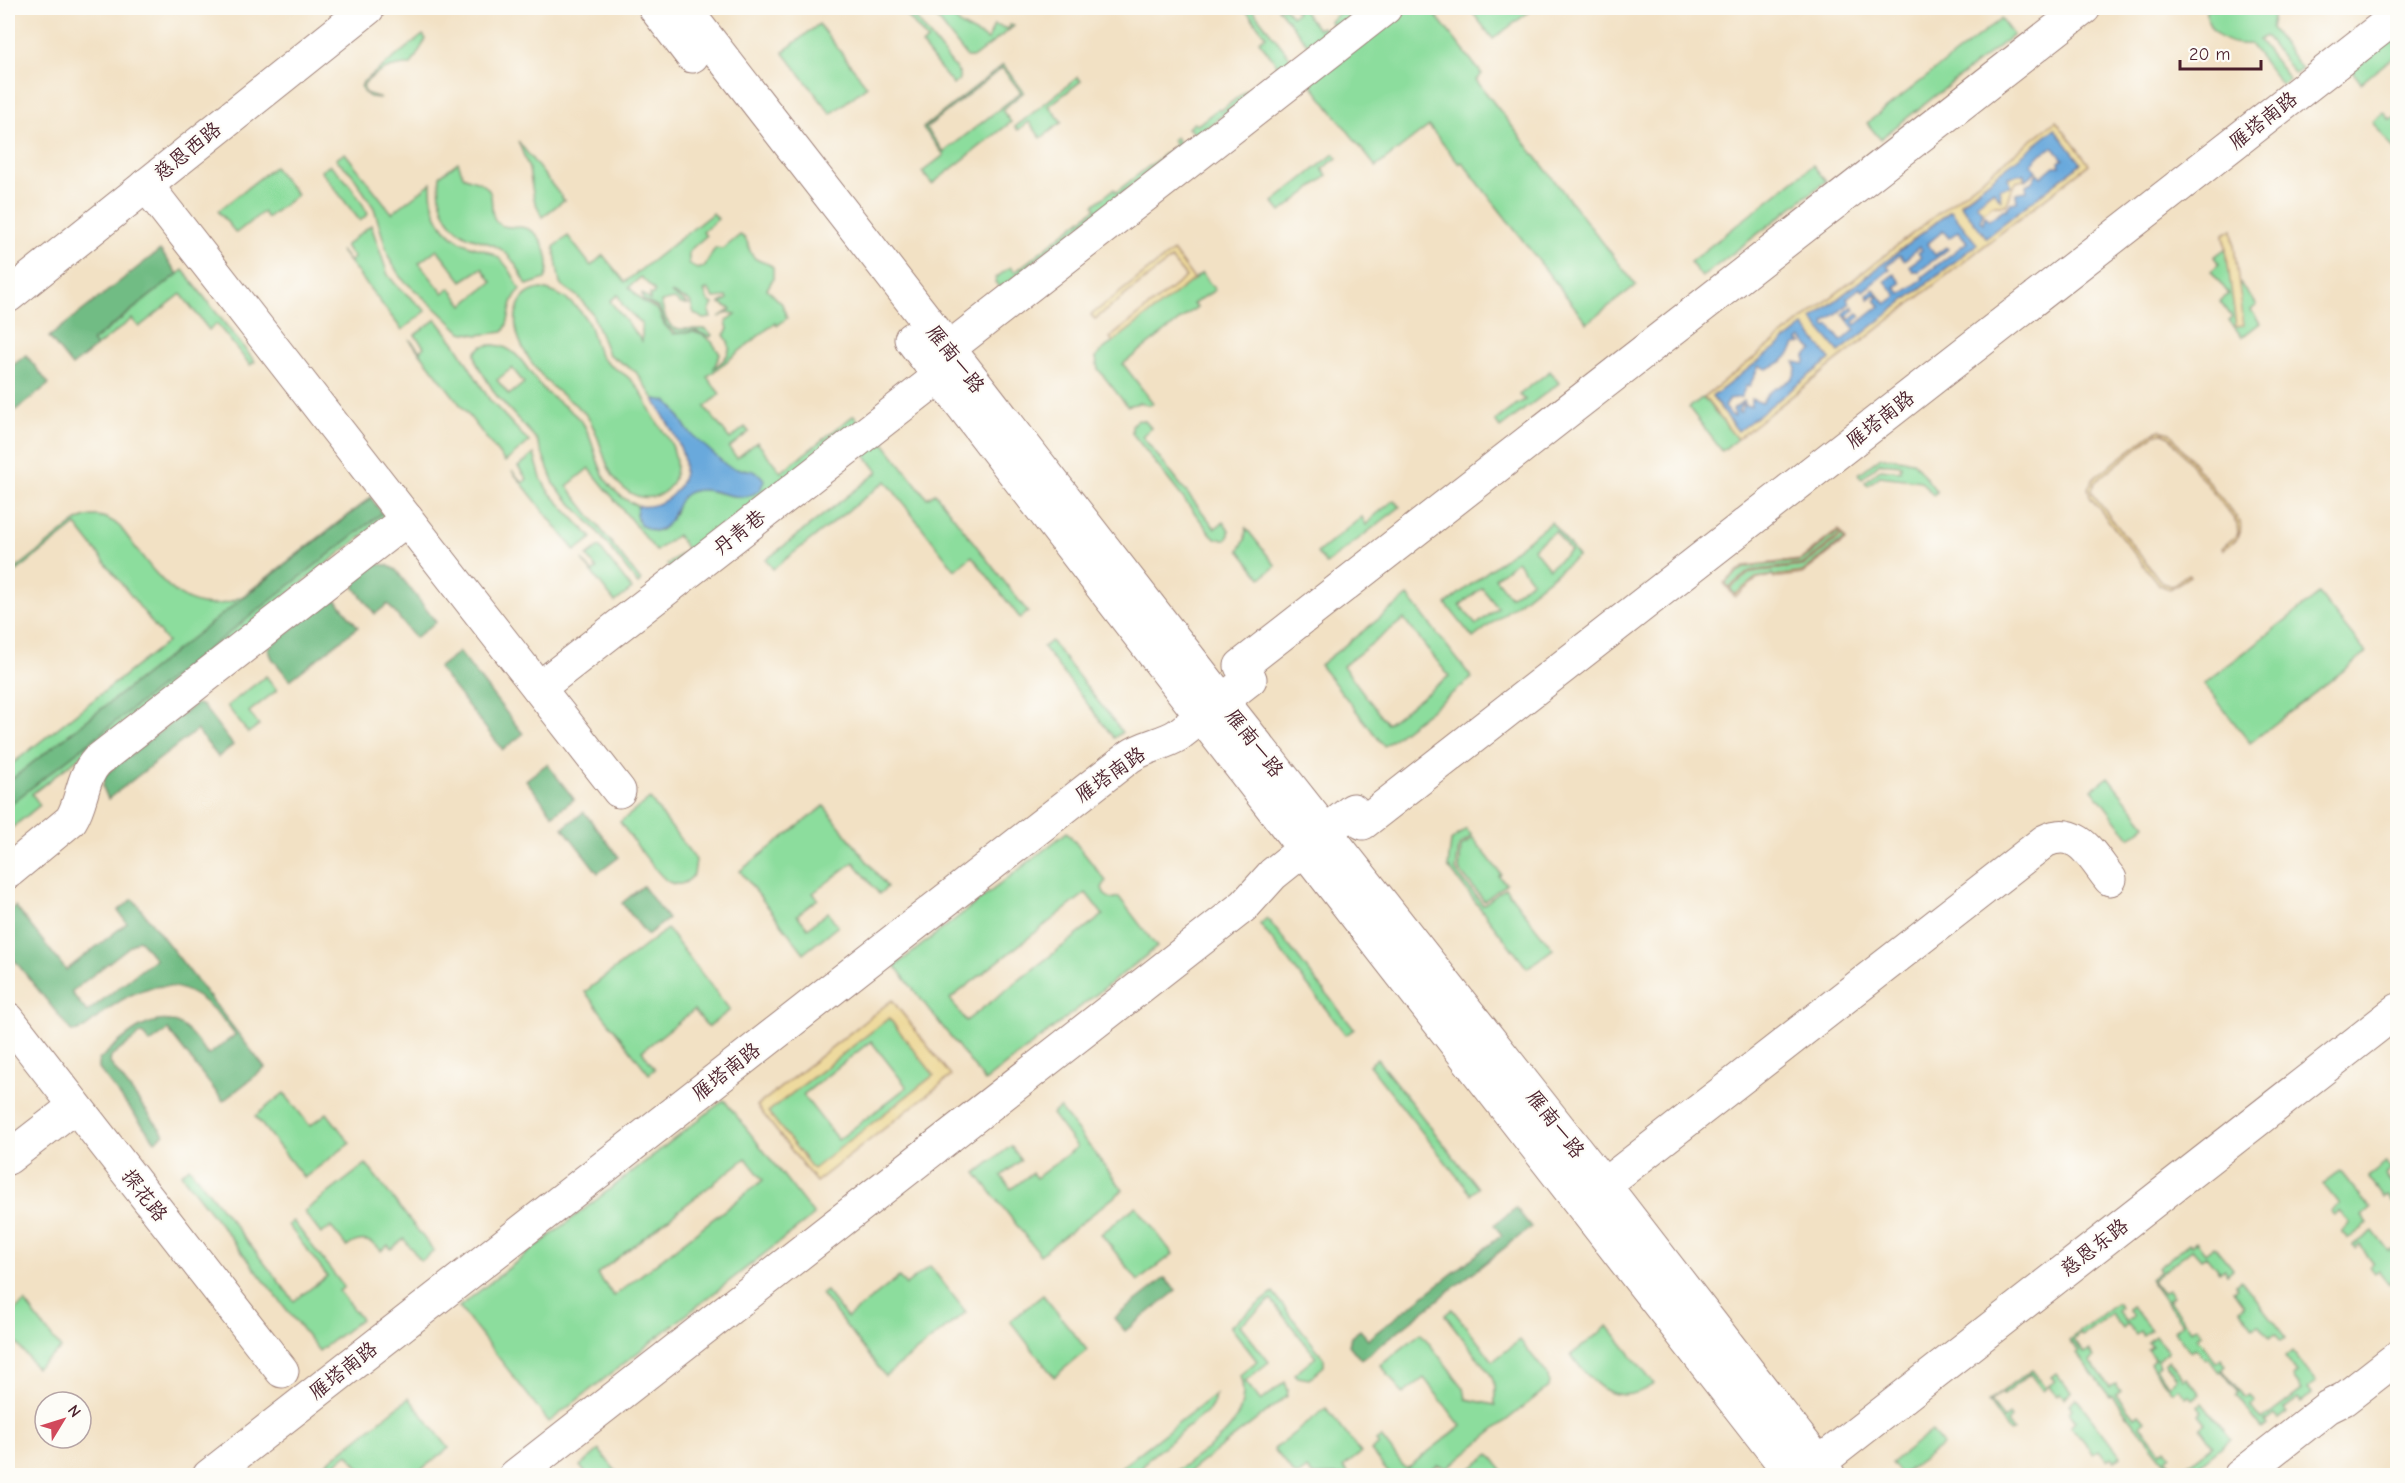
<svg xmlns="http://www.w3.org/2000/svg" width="2405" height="1483" font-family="'Comic Neue','LXGW WenKai TC',sans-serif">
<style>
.green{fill:#8cdd9d;stroke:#6b7e64;stroke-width:1.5;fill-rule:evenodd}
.forest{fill:#71bc84;stroke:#5e6e58;stroke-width:1.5;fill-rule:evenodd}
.sand{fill:#eeda9e;stroke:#9c7c64;stroke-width:1.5;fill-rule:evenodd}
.water{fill:#69a9dc;stroke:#5a6484;stroke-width:1.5;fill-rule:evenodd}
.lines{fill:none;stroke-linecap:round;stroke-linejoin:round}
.minor-casing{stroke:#9e8078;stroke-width:35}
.major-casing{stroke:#9e8078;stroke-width:35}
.minor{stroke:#fff;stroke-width:33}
.major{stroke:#fff;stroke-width:33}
.labels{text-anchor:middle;stroke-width:4.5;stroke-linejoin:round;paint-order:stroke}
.street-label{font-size:20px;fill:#4a1f2b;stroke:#fdfcf7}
</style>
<rect width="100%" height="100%" fill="#fdfcf7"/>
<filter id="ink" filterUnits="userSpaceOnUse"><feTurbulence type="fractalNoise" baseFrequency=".0167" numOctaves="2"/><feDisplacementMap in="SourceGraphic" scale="12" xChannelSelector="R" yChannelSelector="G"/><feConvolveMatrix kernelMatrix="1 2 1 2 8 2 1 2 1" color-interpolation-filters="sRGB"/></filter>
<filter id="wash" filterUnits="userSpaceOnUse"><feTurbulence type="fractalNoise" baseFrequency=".008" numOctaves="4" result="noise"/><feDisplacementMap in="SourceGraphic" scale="24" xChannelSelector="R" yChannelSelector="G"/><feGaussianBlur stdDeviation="1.35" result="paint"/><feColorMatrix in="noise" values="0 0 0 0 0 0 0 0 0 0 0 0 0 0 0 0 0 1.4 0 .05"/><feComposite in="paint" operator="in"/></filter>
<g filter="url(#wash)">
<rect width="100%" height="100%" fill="#f2e1c4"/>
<g class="green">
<polygon points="901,8 908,8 959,73 959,80 953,85 922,45 927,40"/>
<polygon points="929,8 943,8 962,26 988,40 994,25 1009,29 1010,25 1014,26 974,57 967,57"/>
<polygon points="1244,8 1251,8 1290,57 1291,62 1197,135 1188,128 1194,123 1197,125 1218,109 1220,111 1278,66 1259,41 1266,36"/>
<polygon points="1278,8 1285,8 1292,16 1297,12 1294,8 1301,8 1318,29 1322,27 1325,30 1332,25 1330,21 1342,11 1345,14 1353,8 1364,8 1311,46 1307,44"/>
<polygon points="1406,8 1430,8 1482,74 1476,80 1636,285 1587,323 1462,162 1459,164 1429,126 1376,167 1310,83"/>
<polygon points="1469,8 1491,8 1493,11 1501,12 1503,8 1534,8 1493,39"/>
<path d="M2207 8H2275L2271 28 2302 69 2295 74 2265 36 2259 40 2289 79 2282 85 2250 44C2227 46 2205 34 2207 8Z"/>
<polygon points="2001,19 2013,35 1880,139 1867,123"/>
<polygon points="819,24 867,86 831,114 783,52"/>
<path d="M423 35 426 39 411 65C391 65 376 71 363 85L365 93 381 98 370 97 363 92 361 87 363 82Z"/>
<polygon points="2397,35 2397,54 2361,83 2352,71"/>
<path d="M1003 65 1024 92 1002 110 1011 122 932 184 922 172 944 155 923 128ZM1002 68 1021 92 944 152 926 128Z"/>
<polygon points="1078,77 1081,81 1049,106 1062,122 1041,138 1029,122 1018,130 1015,127"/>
<polygon points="2384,112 2390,120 2397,117 2397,153 2372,122"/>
<polygon points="1176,137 1181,147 1000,288 995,282 996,278 1010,267 1015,272 1096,208 1094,205 1114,189 1116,192 1176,145 1172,140"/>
<polygon points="518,141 564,200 542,217 534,199 529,169"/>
<path d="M345 153 392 213 431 183C430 212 442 235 470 246 479 249 488 250 496 256 508 264 514 277 520 290 506 304 513 319 503 332L478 335 461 332 440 312 401 278 389 258 374 208 352 174 336 159ZM437 249 462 281 482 268 492 282 463 305 450 288 443 293 419 263Z"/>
<polygon points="1334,154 1337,158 1322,169 1327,176 1281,212 1273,202"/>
<path d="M458 162 463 176C470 180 478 180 484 185 498 195 486 213 498 223 506 230 516 225 525 228 544 233 553 263 545 279L527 285C520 272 514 259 502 250 491 242 479 241 467 236 444 224 437 201 440 176Z"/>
<path d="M330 165C346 178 358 195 368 214L360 221 321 171Z"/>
<polygon points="1813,165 1826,181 1702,277 1690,262"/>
<polygon points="274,167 297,195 267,218 263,212 236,233 218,211"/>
<path d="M713 213 718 219 703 232 706 236 689 251V263L697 269 704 267 715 248 723 249 740 235C750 239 747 248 752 255 757 263 766 261 773 267V279L767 289 782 304 787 318 778 325 775 323 707 377 720 394 705 407 730 439 745 427 749 432 729 448 737 458 757 442 781 472 854 415 859 422 670 570 667 565 687 549 677 535 656 551 589 468 567 486 641 581 638 584 597 531 555 486 537 440 496 395 477 364 475 354C479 346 484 345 494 345 521 347 528 375 546 392 558 403 575 411 584 425 595 444 596 467 609 484 617 495 626 501 638 506L636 513 637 520 653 531 661 530C666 524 672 518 675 512 677 507 677 502 680 499 699 475 733 507 755 493L746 469C741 470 737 471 732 469 719 464 695 440 687 429 677 415 673 400 654 399L636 372 608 354 592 313 578 297 560 284 554 247 568 236 591 266 603 255 625 282ZM641 277 655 291 653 295 650 294V300L642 294 643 300 659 308 666 325 676 333 696 331 710 337 712 335 705 329H676L671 326 666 319 661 302 674 299 681 304H688L671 293 690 301 694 313 703 319 711 318 709 311 713 304 708 301 704 291 708 289 714 298 727 297 728 299 720 303 731 309 719 317 728 312 736 314 726 321 728 329 724 335C735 349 727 359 714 368L720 354 712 342 703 335 693 332 673 334 664 324 658 310 643 302 629 287ZM618 295 623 306 642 324V341L610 301ZM512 368 524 383 509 395 497 380Z"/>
<polygon points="371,225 388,275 397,286 426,311 402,330 340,250 350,262 354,258 345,246"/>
<polygon points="2226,248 2236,326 2243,325 2238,281 2257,305 2251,310 2260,323 2242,337 2229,320 2232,317 2220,301 2229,294 2211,271 2219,264 2214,257"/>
<polygon points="183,270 255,362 250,365 217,324 209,330 181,294 139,327 132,319 96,347 92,342"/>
<polygon points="1202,273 1215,290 1193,304 1197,307 1123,364 1153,403 1150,405 1139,403 1127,406 1098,369 1096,358 1100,352"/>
<path d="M542 289C563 293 582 308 590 327 594 337 595 348 601 357 608 367 621 370 630 379 642 389 646 404 654 417 660 428 669 437 673 448 690 499 632 519 608 467 601 450 598 431 587 416 579 405 566 399 556 390 536 372 507 336 518 307 522 296 531 290 542 289Z"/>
<polygon points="436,319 456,345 489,399 529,442 505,462 409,339 420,351 424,347 415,335"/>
<polygon points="1550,371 1559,383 1500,428 1495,421 1516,405 1525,400 1519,395"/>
<polygon points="1703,397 1737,439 1722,451 1689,408"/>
<polygon points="1137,420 1145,421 1151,428 1142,436 1215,528 1224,522 1229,530 1229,535 1226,539 1215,539 1132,433 1132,425"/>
<polygon points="880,438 927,498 935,493 1028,612 1020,618 972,556 955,570 886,481 773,569 766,560 878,472 862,451"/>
<polygon points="534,454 541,478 548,491 592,538 575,551 512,471 523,483 527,479 518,467"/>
<polygon points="1881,457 1913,461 1937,492 1933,495 1921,481 1880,476 1868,485 1865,482 1880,469 1900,471 1901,465 1880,463 1862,478 1859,474"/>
<path d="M371 497V498L8 782V767L167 642 76 525 8 578V575L77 521C92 513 107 515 120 527 152 567 183 628 243 596Z"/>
<polygon points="1394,500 1400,507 1326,564 1317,553 1362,517 1366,525 1373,517"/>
<polygon points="382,513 386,517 32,794 40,805 8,831 8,806"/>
<path d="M1551 522 1578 556 1473 638 1446 604ZM1555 531 1570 551 1549 568 1533 548ZM1517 561 1532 581 1510 597 1495 578ZM1482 588 1498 608 1476 625 1460 605Z"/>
<polygon points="1246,528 1276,566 1261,578 1239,550 1245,539"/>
<polygon points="1838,532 1841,535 1802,565 1750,571 1729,588 1725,583 1745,567 1801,561"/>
<polygon points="1841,536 1844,539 1802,573 1773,576 1772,574 1770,576 1756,578 1735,595 1730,588 1751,572 1803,566"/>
<polygon points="599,547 632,589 615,602 582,560 592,572 597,569 587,556"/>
<polygon points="2319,594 2366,653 2250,743 2204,684"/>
<path d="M1408 596 1472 678 1384 746 1320 665ZM1404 619 1449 676 1387 724 1343 666Z"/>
<polygon points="1051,641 1122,732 1114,738 1043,647"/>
<polygon points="266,676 277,690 249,712 259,725 248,733 227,706"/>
<polygon points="2108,777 2146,825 2130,838 2092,789"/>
<path d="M650 799 696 860 694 874C688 883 679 887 669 882 658 877 629 834 620 822Z"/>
<polygon points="824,806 887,887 879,894 854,862 813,893 818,899 797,915 808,928 828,912 838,926 804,953 740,871"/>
<polygon points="1466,829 1472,836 1459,846 1456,871 1483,905 1505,888 1553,949 1527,968 1448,867 1451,841"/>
<path d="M1067 832 1106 881 1102 888 1105 895 1111 899 1119 897 1157 947 985 1081 895 966ZM1086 893 1103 915 966 1021 950 999Z"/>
<polygon points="1473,838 1501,874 1499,876 1506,884 1484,901 1459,870 1461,847"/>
<polygon points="1267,918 1354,1029 1346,1035 1260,924"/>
<polygon points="667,929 730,1010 708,1027 694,1010 642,1051 655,1069 649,1074 585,992"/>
<path d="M889 1018 934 1075 813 1170 768 1112ZM871 1041 907 1087 838 1140 803 1095Z"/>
<polygon points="1377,1059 1478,1188 1471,1194 1369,1065"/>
<polygon points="284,1093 310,1126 327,1113 350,1143 304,1178 255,1116"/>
<path d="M724 1100 814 1215 549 1422 459 1307ZM746 1158 763 1180 614 1296 597 1274Z"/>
<polygon points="1060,1108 1123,1190 1040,1255 976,1173 1011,1146 1021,1160 1001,1176 1011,1189 1032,1173 1036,1178 1077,1147 1052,1114"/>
<polygon points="2386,1163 2391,1170 2385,1175 2397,1190 2397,1208 2388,1196 2384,1198 2368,1177"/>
<path d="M366 1164 434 1251 421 1261 404 1239 391 1249 388 1245 381 1251C372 1239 359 1237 347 1247L331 1227 321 1234 304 1212Z"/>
<polygon points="189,1167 294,1301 327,1276 288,1225 293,1221 344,1287 339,1291 361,1319 319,1351 181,1174"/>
<polygon points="2340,1171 2370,1209 2362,1216 2368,1224 2348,1239 2341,1231 2350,1223 2340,1211 2334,1215 2330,1211 2339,1204 2323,1184"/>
<polygon points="1136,1206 1173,1254 1138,1281 1101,1234"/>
<polygon points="2373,1231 2389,1252 2392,1250 2397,1256 2397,1277 2389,1284 2378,1270 2374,1273 2369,1266 2373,1262 2360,1245 2355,1249 2353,1246"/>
<polygon points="2196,1241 2205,1253 2214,1246 2233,1269 2227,1274 2224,1269 2219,1272 2206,1256 2201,1259 2192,1249 2152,1280 2163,1293 2168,1290 2173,1296 2168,1300 2191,1330 2197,1326 2202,1333 2197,1337 2216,1362 2221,1358 2226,1365 2222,1369 2245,1398 2250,1395 2255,1401 2250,1405 2262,1420 2302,1390 2293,1377 2297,1373 2285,1357 2292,1351 2316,1382 2308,1389 2312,1394 2301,1402 2298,1398 2284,1409 2287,1413 2278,1420 2274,1415 2265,1422 2267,1425 2262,1429 2236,1395 2238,1392 2222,1371 2219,1372 2208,1358 2205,1360 2195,1348 2190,1351 2174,1330 2182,1324 2150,1279 2160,1271 2158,1268 2189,1243 2191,1245"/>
<polygon points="930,1266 966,1312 885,1376 821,1294 826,1291 847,1318 899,1277 906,1285"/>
<polygon points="2241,1280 2286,1338 2281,1341 2275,1334 2270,1338 2259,1324 2254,1328 2239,1309 2244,1305 2233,1290 2237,1287 2235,1284"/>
<path d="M1273 1293 1319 1352 1324 1359V1366L1309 1379 1298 1377 1295 1374 1316 1357 1271 1300 1240 1325 1269 1362 1245 1381 1261 1401 1285 1382 1288 1390 1287 1396 1185 1475H1171C1205 1449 1256 1425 1240 1375L1257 1361 1230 1326Z"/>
<polygon points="1043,1295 1087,1350 1054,1377 1010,1321"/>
<polygon points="25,1302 61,1349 36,1368 8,1332 8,1316"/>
<polygon points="2117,1303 2121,1308 2117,1311 2126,1322 2133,1316 2128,1309 2132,1306 2151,1330 2143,1336 2140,1331 2136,1334 2128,1324 2123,1329 2111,1314 2082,1336 2080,1334 2073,1340 2084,1353 2089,1350 2094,1357 2090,1361 2110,1387 2116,1384 2121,1391 2116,1395 2134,1417 2139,1414 2145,1421 2140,1425 2161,1452 2166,1448 2171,1455 2166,1459 2177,1473 2213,1445 2200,1427 2205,1423 2198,1414 2202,1411 2198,1406 2202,1403 2231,1439 2200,1464 2204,1470 2197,1475 2175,1475 2112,1396 2110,1397 2077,1354 2079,1352 2069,1340"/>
<polygon points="1452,1309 1493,1361 1520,1340 1547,1374 1549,1381 1548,1387 1447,1468 1438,1465 1424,1475 1390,1475 1371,1451 1379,1445 1376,1441 1381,1437 1406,1469 1461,1426 1424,1378 1403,1394 1381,1365 1421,1333 1464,1388 1466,1399 1495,1405 1495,1386 1491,1375 1445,1315"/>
<path d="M1608 1326 1654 1384C1616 1410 1593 1385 1571 1355Z"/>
<polygon points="2155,1336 2168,1352 2157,1360 2160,1365 2156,1368 2169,1385 2177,1378 2165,1363 2169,1360 2184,1379 2187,1377 2200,1394 2193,1399 2189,1395 2186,1397 2178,1388 2172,1392 2150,1364 2155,1359 2148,1349 2152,1346 2148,1342"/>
<polygon points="2032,1370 2046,1388 2055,1381 2051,1377 2056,1373 2071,1392 2064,1398 2060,1393 2057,1396 2049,1386 2043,1391 2030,1374 2003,1395 2001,1393 1990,1402 2004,1419 2009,1415 2011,1418 2007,1422 2013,1431 2010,1433 1988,1402"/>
<polygon points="1215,1394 1213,1404 1209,1410 1149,1458 1143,1466 1141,1475 1123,1475 1119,1469"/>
<polygon points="409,1398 449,1448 414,1475 365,1475 348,1454 321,1475 311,1475"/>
<polygon points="2076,1398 2121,1456 2114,1461 2111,1457 2107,1460 2099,1450 2093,1454 2071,1426 2076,1421 2069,1411 2072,1408 2069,1404"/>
<polygon points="1326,1408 1361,1453 1343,1467 1350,1475 1312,1475 1307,1469 1299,1475 1295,1475 1274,1449"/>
<polygon points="1932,1431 1943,1445 1901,1475 1891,1463"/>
<polygon points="599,1450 619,1475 587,1475 580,1466"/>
<polygon points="1490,1454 1506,1475 1462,1475"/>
</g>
<g class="forest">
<polygon points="160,250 178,274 92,341 96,347 72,366 49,337"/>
<polygon points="26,355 49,384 13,412 8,406 8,369"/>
<polygon points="371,498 382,513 8,806 8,782"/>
<polygon points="375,564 387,565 396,570 436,622 415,638 388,604 375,614 355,588 355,579"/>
<polygon points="331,599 337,601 358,627 290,680 272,658 268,648"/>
<polygon points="459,652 523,734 503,750 438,668"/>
<polygon points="198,704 203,706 233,745 218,757 197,730 108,799 103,787 105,775 194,705"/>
<polygon points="547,764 574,799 553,815 526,780"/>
<polygon points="584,812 619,857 598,873 563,828"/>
<polygon points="643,886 668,919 647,935 622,903"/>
<path d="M133 899 265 1068 223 1101 168 1030 150 1043 142 1033 111 1057 110 1063 164 1134 155 1141 99 1069V1060C120 1040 158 1003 187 1030 195 1037 201 1047 208 1055L235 1035C194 979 158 970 103 1013 94 1020 83 1032 72 1032L8 952V912L15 906 66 970 127 923 118 911ZM139 939 155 959 87 1012 71 992Z"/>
<polygon points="1516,1208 1531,1227 1361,1360 1349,1345 1351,1337 1360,1330 1368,1339 1502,1235 1494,1225"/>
<polygon points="1165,1278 1176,1291 1125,1331 1114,1318"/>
</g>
<g class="sand">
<path d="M2056 121 2089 164 1737 439 1704 397ZM2055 130 2081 163 1986 237 1960 203ZM1950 211 1976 245 1839 352 1813 318ZM1804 326 1830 359 1738 431 1712 397Z"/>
<path d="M2024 174 2025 180C2007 181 2014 193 2006 205H1992L1983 213 1976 204 1994 190 2000 198 1999 188 2008 177Z"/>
<polygon points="2232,229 2244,325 2236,326 2224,234"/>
<polygon points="1173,251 1194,279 1113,342 1110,338 1186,277 1171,259 1095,319 1091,315"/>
<path d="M2160 430 2170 433 2240 522C2244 537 2233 542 2223 550L2222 548 2238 534 2237 523 2169 436 2163 433 2155 434 2095 482 2091 489 2092 494 2162 583 2171 586 2188 574 2190 576 2170 589 2159 585 2090 497 2088 488 2093 479 2154 432Z"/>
<path d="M1838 530 1846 540 1802 574 1774 578 1773 576 1802 572 1844 540 1842 536 1803 566 1751 572 1730 588 1734 595 1756 578 1770 576 1756 580 1735 597 1724 583 1745 566 1800 560ZM1838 532 1840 535 1802 565 1750 571 1729 587 1725 583 1745 567 1801 561Z"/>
<path d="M892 1000 951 1076 816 1182 757 1106ZM889 1018 934 1075 813 1169 768 1112Z"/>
</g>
<g class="water">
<path d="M2055 129 2081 163 1986 237 1960 204ZM2053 147 2063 159 2059 162 2060 166H2054L2041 177 2037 173 2032 182 2026 185 2027 191 2016 193 2017 202 2011 203 2007 209 2003 210 1989 220 1985 215 1983 223 1980 221 1983 213 1976 204 1993 190 2001 200 1999 188 2010 186 2008 177 2024 174 2025 180 2036 171 2031 164 2042 153Z"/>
<path d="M1951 211 1977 244 1839 352 1812 319ZM1943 231 1949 238 1958 231 1967 242 1922 277 1923 279 1901 294 1895 287 1901 283 1894 274 1885 281 1897 296 1886 304 1874 289 1867 295 1869 299 1875 294 1878 297 1875 300 1880 306 1856 325 1854 322 1861 316 1858 313 1849 320 1847 316 1855 309 1853 306 1843 314 1855 330 1841 341 1829 325 1826 327 1824 323 1850 303 1847 298 1860 288 1863 291 1890 269 1887 265 1900 255 1904 260 1920 247 1922 250 1918 253 1921 257 1909 266 1914 272 1916 270 1918 272 1948 249 1946 247 1935 255 1927 244Z"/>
<path d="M1804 326 1830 359 1738 431 1712 397ZM1801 338 1813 350 1805 356 1806 360 1804 364 1795 362C1800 381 1783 383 1771 391 1766 394 1765 399 1762 403L1751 399V406H1743L1741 412H1738L1741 404 1745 405 1743 401 1733 409 1735 415 1732 416 1725 407 1730 399 1741 397 1746 386 1749 387 1759 366 1767 369C1780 363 1789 359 1795 345L1802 343 1798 341Z"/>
<path d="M654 399 666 401 673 407 688 431 726 465C739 474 754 464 764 480L760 490C737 507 717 485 693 491 670 497 679 529 653 531L640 525 636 515 638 506C651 508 664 503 673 494 702 464 668 427 654 399Z"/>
</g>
</g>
<g filter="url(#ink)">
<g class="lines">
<defs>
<g id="minor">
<polyline points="146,185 619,791"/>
<polyline points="8,296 368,8"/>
<polyline points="948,349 1385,8"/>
<polyline points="1241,666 2084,8"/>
<polyline points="539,688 940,376"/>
<polyline points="1363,823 2398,15"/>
<path d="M8 872 71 820C83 801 81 778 97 761L407 519"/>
<polyline points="8,1019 282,1371"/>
<polyline points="8,1158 75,1106"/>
<path d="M1604 1185 2045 841C2078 825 2092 857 2110 879"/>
<polyline points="1793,1472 1819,1463 2398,1010"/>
<path d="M209 1476 1129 757C1144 746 1162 745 1178 735L1250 679"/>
<polyline points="515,1476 1245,905 1273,874 1353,810"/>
<polyline points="2240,1476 2328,1407 2344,1399 2398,1357"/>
</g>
<g id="major">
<polyline points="655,8 692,56"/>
<polyline points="684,8 1235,717 1604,1185 1829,1476"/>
<polyline points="911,339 1304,849 1793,1476"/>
</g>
</defs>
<use href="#minor" class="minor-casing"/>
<use href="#major" class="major-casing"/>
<use href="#minor" class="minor"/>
<use href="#major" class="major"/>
</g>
</g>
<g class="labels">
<g class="street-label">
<text transform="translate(2263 120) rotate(-38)" y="7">雁塔南路</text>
<text transform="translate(187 151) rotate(-39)" y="7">慈恩西路</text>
<text transform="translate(956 359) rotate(52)" y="7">雁南一路</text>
<text transform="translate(1880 419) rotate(-38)" y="7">雁塔南路</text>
<text transform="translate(739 532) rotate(-38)" y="7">丹青巷</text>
<text transform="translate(1255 743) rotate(52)" y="7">雁南一路</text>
<text transform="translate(1110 774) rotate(-35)" y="7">雁塔南路</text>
<text transform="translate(726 1071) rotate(-38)" y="7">雁塔南路</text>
<text transform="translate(1556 1124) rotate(52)" y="7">雁南一路</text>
<text transform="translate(145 1195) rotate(52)" y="7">探花路</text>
<text transform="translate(2094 1247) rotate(-38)" y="7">慈恩东路</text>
<text transform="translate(343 1370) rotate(-38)" y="7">雁塔南路</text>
</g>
</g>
<rect width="2405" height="1483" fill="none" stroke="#fdfcf7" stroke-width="30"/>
<g transform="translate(63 1420) rotate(52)"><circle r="28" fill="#fdfcf7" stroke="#b5a4a5" stroke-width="1.5"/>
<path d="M0-4.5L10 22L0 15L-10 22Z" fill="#d1495b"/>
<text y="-9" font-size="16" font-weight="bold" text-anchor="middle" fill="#4a1f2b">N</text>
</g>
<path d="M2180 60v9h81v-9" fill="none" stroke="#4a1f2b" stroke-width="3"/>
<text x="2189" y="60" font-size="18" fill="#4a1f2b" stroke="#fdfcf7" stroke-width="4.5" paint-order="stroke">20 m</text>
</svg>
